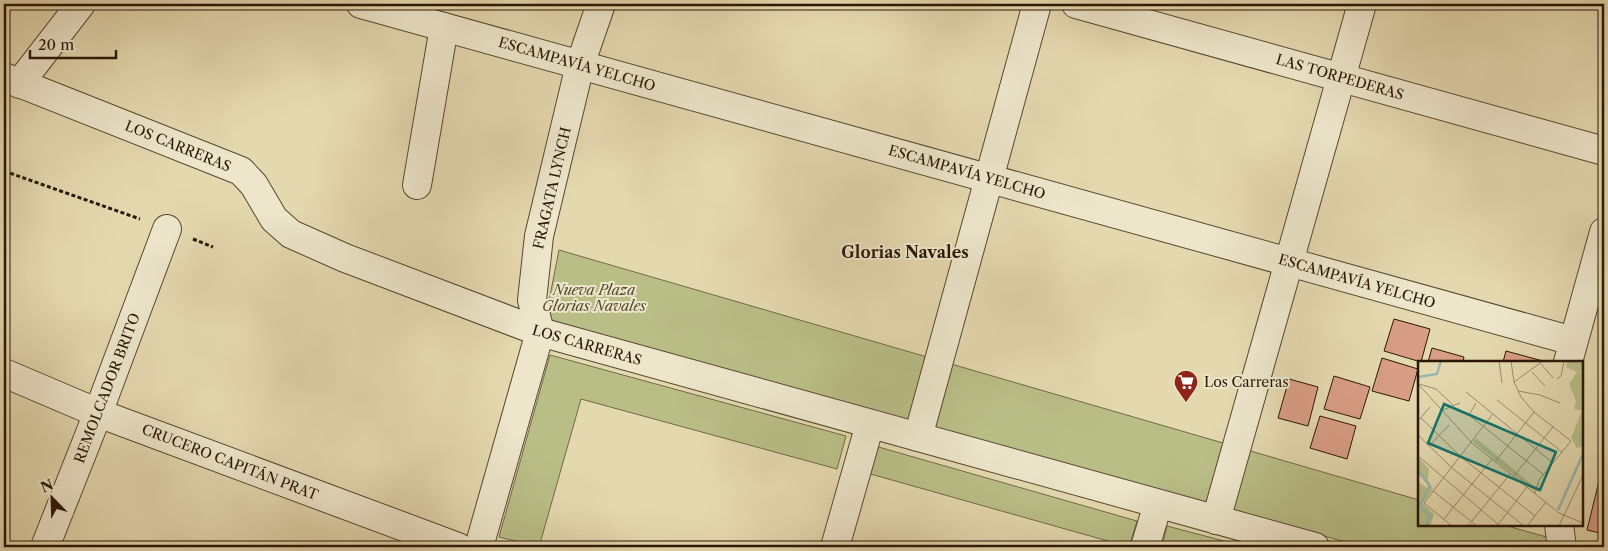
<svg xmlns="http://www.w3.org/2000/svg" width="1608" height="551" font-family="'Libre Caslon Text',serif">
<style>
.green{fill:#b9be87;stroke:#726a46}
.building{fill:#d89d85;stroke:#2a1704}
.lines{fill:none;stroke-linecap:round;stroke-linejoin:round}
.minor-casing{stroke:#58472f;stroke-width:30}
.path{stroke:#2a1704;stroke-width:3;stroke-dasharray:4 2.5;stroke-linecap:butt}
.minor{stroke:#ede6cb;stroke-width:28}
.labels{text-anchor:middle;stroke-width:4;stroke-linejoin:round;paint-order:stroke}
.street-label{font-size:14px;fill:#2a1704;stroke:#ede6cb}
.park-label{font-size:14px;font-style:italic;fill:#55492b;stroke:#ede6cb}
.poi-label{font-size:14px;fill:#2a1704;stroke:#ede6cb;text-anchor:start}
.quarter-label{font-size:16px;font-weight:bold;fill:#2a1704;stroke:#ede6cb}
.inset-river{fill:none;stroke:#95b9af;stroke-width:2.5}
.inset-road{fill:none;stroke:#9a8b6b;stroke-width:1}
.view{fill:#0f766e;fill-opacity:0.15;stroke:#0f766e;stroke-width:2.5}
.inset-edge{fill:none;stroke:#2a1704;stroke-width:2.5}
</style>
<rect width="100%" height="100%" fill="#e4d8af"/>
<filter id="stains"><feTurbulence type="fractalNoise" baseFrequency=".004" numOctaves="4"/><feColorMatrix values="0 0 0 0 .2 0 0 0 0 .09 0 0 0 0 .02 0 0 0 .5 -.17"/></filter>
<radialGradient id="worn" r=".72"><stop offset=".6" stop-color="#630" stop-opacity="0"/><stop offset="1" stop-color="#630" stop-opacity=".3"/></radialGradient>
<g class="green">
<polygon points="559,250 1419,500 1419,525 1504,525 1550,538 1551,547 1364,547 564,327 546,316"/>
<polygon points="550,355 846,436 837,469 581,399 539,547 499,537"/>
<polygon points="875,446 1137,521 1129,547 867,473"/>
<polygon points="1167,526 1247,547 1162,547"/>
</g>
<g class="building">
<polygon points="1394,319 1430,329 1421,362 1384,351"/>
<polygon points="1432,348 1464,357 1463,362 1428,362"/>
<polygon points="1506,351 1543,361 1503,362"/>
<polygon points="1382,358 1418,369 1409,401 1372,391"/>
<polygon points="1334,376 1370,387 1360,419 1324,409"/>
<polygon points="1289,379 1318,387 1308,426 1278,418"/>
<polygon points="1320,416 1356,426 1347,459 1310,448"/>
<polygon points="1604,461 1604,534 1587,530"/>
</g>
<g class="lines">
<defs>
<g id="minor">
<polyline points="361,4 1573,341"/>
<polyline points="1076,4 1604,151"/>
<polyline points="4,77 241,171 254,185 274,219 291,234 345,258 540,332 1315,547"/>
<polyline points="19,84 81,4"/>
<polyline points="417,185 444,27"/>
<polyline points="1568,362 1604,232"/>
<polyline points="4,373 98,413 458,547"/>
<polyline points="918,437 1037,4"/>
<polyline points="1216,520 1362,4"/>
<polyline points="1559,525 1562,547"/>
<polyline points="45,547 98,413 167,229"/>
<polyline points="479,547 540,332 532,300 539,236 580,65 601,4"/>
<polyline points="835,547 870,424"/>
<polyline points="1145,547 1158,504"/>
</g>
</defs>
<use href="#minor" class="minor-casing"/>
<g class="path">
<polyline points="4,171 140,219"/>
<polyline points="193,239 213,247"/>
</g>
<use href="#minor" class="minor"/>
</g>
<defs>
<symbol id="supermarket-pin" viewBox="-11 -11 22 30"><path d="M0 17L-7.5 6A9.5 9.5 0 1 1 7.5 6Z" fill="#8f2418" stroke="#ede6cb"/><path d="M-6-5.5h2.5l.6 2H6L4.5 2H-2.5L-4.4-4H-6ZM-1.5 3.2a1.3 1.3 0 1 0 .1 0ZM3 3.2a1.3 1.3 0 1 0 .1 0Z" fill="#fff"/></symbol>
</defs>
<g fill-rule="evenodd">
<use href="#supermarket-pin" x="1172" y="368" width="28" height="38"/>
</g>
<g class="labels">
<g class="street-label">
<text transform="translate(577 64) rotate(16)" y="5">ESCAMPAVÍA YELCHO</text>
<text transform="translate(1340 77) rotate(16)" y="5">LAS TORPEDERAS</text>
<text transform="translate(178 146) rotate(22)" y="5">LOS CARRERAS</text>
<text transform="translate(967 172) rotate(16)" y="5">ESCAMPAVÍA YELCHO</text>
<text transform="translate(552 188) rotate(-77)" y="5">FRAGATA LYNCH</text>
<text transform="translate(1357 281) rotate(16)" y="5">ESCAMPAVÍA YELCHO</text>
<text transform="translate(587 345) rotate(16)" y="5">LOS CARRERAS</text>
<text transform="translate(107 388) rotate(-69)" y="5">REMOLCADOR BRITO</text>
<text transform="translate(230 462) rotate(21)" y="5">CRUCERO CAPITÁN PRAT</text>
</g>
<g class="park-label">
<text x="594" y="295">Nueva Plaza<tspan x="594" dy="16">Glorias Navales</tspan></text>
</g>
<g class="poi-label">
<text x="1204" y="387">Los Carreras</text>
</g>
<g class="quarter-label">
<text x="905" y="258">Glorias Navales</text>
</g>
</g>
<g transform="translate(1418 361)">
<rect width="165" height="165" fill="#e4d8af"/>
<path d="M149 0H165V85L159 87 153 77 164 50 156 48 158 40 151 23 159 11 148 6ZM58 77 118 127 117 131 55 81ZM0 96 11 108 10 120 15 128 5 142 16 153 12 165H0V121L9 127 10 124 0 113Z" fill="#b9be87"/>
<path class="inset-river" d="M0 16 19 13 23 0M165 71 162 77 165 85M0 109 12 125 1 145 12 155 8 165M140 149 165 93"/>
<path class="inset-road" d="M81 0 84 22M93 0 96 21 103 36 116 51 153 80 121 119 117 133M123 3 135 17M114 11 127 25M139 18 143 15 146 0M96 21 125 0M0 23 54 82 141 152 165 162M1 23 18 28 35 44M100 30 122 34 142 42M48 31 135 102M79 39 144 91M58 42 51 54 126 114M25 49 42 42M3 57 43 96 117 155M0 60 12 46M0 74 34 107 106 165M11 85 31 64M0 95 82 165M77 101 116 51M96 115 135 66M15 130 59 165M26 158 74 98M34 165 6 142 74 54M50 165 92 113M79 165 109 126M109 165 128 141M141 165 165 114"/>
<path class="view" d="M26 43 138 91 122 129 10 82Z"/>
<rect width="165" height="165" class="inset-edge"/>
</g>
<rect width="1608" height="551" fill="none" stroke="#e4d8af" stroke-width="20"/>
<rect x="5" y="5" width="1598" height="541" fill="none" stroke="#2a1704" stroke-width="2.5"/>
<rect x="10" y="10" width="1588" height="531" fill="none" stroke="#2a1704"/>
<g transform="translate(52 498) rotate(337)" stroke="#ede6cb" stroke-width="4" paint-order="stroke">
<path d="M0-4L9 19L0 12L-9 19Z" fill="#2a1704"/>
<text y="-8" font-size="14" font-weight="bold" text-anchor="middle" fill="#2a1704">N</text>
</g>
<path d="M30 50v8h86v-8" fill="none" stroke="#2a1704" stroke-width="2.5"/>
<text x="38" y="50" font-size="15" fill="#2a1704" stroke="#ede6cb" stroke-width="4" paint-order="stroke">20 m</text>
<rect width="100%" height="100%" filter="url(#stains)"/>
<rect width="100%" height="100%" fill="url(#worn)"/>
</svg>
